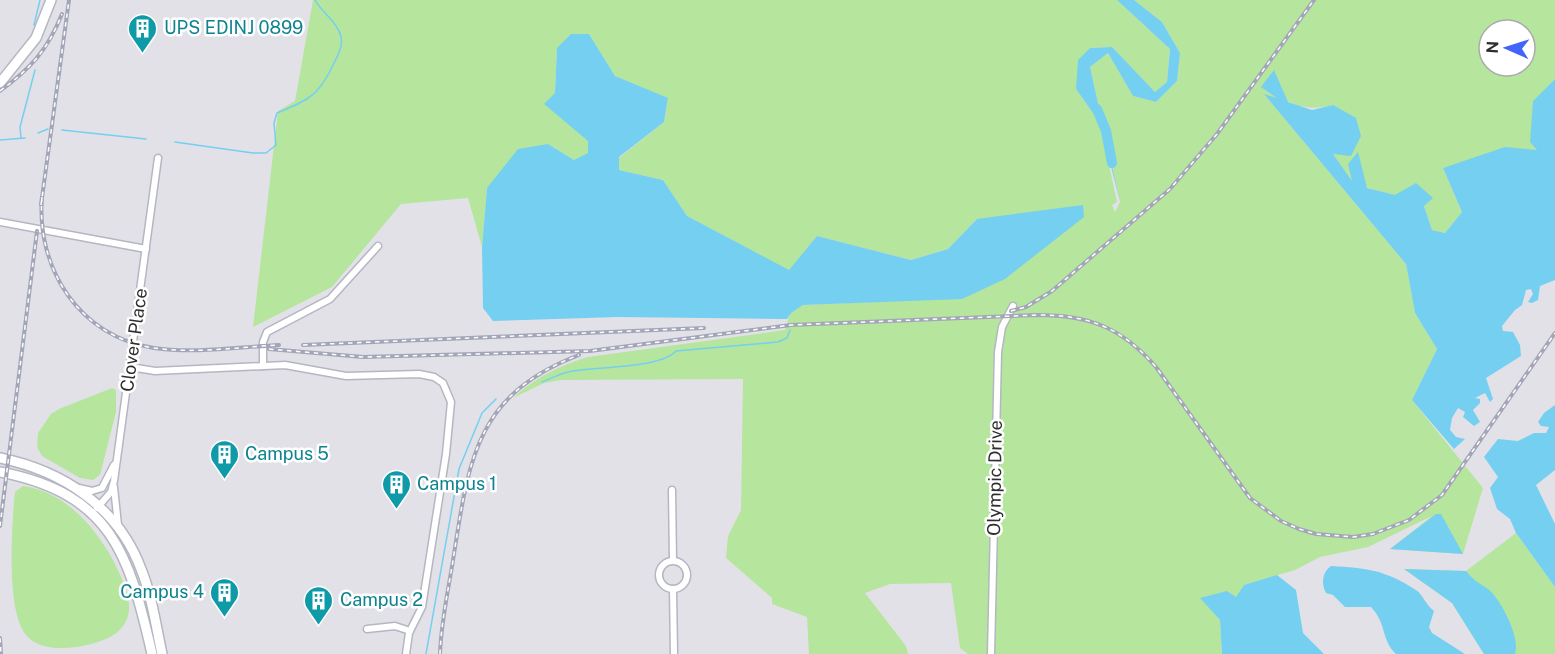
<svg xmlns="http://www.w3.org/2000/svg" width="1555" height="654" font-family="'Public Sans',sans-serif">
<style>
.industrial{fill:#e3e1e8;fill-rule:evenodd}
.green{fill:#b6e59e;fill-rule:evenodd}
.water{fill:#75cff0}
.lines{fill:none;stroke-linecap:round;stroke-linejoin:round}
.stream{stroke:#75cff0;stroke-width:1.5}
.river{stroke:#75cff0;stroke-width:10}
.street-casing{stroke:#b4b7c1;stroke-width:9}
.secondary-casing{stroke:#b4b7c1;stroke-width:12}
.street{stroke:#fff;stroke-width:6}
.secondary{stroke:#fff;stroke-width:9}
.rail-casing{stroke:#a3a6b8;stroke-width:4}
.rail{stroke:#fff;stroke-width:1.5;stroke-dasharray:4.5;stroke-linecap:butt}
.labels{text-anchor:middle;stroke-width:5;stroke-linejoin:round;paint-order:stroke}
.culture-label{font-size:18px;fill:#0d838f;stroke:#fff;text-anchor:start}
.street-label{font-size:18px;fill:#2e2e2e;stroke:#fff}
</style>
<rect width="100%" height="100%" fill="#efe9e1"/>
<path class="industrial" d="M0 0H1555V654H0ZM1489 30H1525V66H1489Z"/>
<g class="green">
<path d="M313 0H1117L1170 49 1167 82 1155 92 1112 47 1091 48 1076 89 1100 123 1117 202 1112 205 1115 212 1120 202 1090 67 1108 53 1133 96 1156 102 1177 81 1180 53 1162 22 1134 0H1555V79L1533 102 1537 151 1443 168 1462 212 1445 233 1432 230 1424 206 1353 183 1333 154V105C1301 113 1289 102 1262 87L1280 99 1265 95 1406 264 1415 313 1437 349 1412 400 1483 488 1463 554 1390 549 1432 516 1368 547 1320 557 1295 570 1244 585 1236 598H1201L1220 620 1222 654H968L960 648 951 583 890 584 865 593 906 646 908 654H809L807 617 772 604V598L726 558 728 536 741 510 743 379 561 380 544 383 513 398C535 378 560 365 588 357L785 330 790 313 803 305 962 298 977 219 948 249 911 260 817 236 789 271 687 216 663 180 619 170V158L664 122 668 99 615 76 589 34 557 48 555 93 589 141 588 154 574 160 548 144 487 188 482 247 468 198 401 204 332 287 253 327 278 111 295 101ZM1489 30H1525V66H1489Z"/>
<polygon points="112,388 116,390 116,412 100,475 93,480 80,478 42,456 37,447 38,433 51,414 59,409"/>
<path d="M23 486C70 492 105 538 122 579 127 592 132 605 127 619 120 636 103 641 87 645 69 649 40 652 26 635 6 610 12 532 14 500L15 492Z"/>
<polygon points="1516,533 1555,587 1555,654 1484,654 1452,603 1404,569 1466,571"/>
</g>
<g class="water">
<polygon points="1117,0 1134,0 1162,22 1180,53 1177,81 1156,102 1133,96 1108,53 1090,67 1120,202 1100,123 1076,89 1078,60 1090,48 1112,47 1155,92 1167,82 1170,49"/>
<polygon points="571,34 589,34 615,76 668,98 664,122 619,157 619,170 663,180 687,216 789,270 817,236 911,260 948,249 977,219 1083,205 1084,217 1005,279 962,299 803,305 791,313 787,319 618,317 493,321 483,308 482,247 487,188 518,149 548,144 574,160 588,153 588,141 544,104 555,93 557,48"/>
<polygon points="1274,70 1288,102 1312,110 1333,105 1356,118 1361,136 1351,156 1333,154 1352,181 1348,164 1358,152 1367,188 1395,195 1416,183 1433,198 1424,206 1432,230 1445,233 1462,212 1443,168 1505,147 1537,150 1530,142 1533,101 1555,79 1555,280 1540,286 1538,300 1532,303 1528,302 1533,294 1531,289 1526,290 1522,305 1515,310 1502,326 1503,331 1513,332 1520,345 1521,356 1486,378 1493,399 1490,402 1485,393 1475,398 1480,399 1480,403 1473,410 1480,422 1474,426 1463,417 1465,412 1458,408 1452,418 1450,430 1456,437 1465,439 1454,449 1412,400 1437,349 1415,313 1406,264 1264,94 1277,98 1261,87"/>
<polygon points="1555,405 1555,470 1536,485 1555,524 1555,587 1516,533 1510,519 1497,509 1490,488 1498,477 1484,457 1498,439 1518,441 1534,433 1546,433 1549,427 1541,426 1538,422 1544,413"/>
<polygon points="1436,514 1441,514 1463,554 1390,549"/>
<path d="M1331 566C1367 568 1385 570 1416 590 1423 595 1426 605 1434 611L1429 627 1432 633 1465 654H1396C1381 640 1387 624 1371 607H1345L1333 595 1326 593C1321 584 1322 572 1331 566Z"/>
<path d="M1404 569 1466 571C1473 580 1479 583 1488 589 1501 599 1521 639 1515 654H1484L1452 603Z"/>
<polygon points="1277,575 1296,590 1303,633 1324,654 1222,654 1220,620 1200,598 1227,591 1236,597 1244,585"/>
</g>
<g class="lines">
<g class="stream">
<polyline points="34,25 40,0"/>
<polyline points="62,130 146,139"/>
<polyline points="38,133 48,129"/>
<polyline points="21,138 20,127 35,70"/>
<polyline points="0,140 25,138"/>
<path d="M175 142 253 153H266L276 145 274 123 277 113C312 99 320 94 336 59 339 53 343 44 341 37 338 22 322 13 315 0"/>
<path d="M542 382C550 379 559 374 568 372 593 366 660 369 676 351L778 342 787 338 790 330"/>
<polyline points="426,654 459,469 482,413 496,399"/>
</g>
<polyline class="river" points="1097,109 1106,131 1112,163"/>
<defs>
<g id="street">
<polyline points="0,222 146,249"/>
<polyline points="263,366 263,342 267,332 330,299 378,246"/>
<polyline points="130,367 155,371 285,365 346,376 419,374 434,377 443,383 451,402 446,454 422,607 409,633 406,654"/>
<polyline points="114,487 118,525"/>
<polyline points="79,488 92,491 102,488 114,465"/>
<polyline points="672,490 673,560"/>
<polyline points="97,508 111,492 114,481 158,158"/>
<circle cx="673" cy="575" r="14"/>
<polyline points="673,589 674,654"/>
<polyline points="367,629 395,626 410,631"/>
<polyline points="991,654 998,352 1002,327 1013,306"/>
</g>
<g id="secondary">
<polyline points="0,83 36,38 51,0"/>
<path d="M0 458C63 471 118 507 141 569 152 596 156 626 162 654"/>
<path d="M0 472C112 494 129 554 152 654"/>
</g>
</defs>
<use href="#street" class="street-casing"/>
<use href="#secondary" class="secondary-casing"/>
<use href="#street" class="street"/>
<use href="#secondary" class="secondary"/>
<defs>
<g id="rail">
<path d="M0 91C31 68 47 51 62 14"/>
<path d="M42 197C36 269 80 337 154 348 194 354 239 347 279 345"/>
<polyline points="41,205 69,0"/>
<polyline points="1011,311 1026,307 1052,291 1170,189 1217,134 1314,0"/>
<polyline points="303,345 704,328"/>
<path d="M269 349 363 357 590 351 791 325 1037 315C1089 315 1121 327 1156 367L1250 498 1281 521 1299 529 1316 534 1353 537 1373 534 1409 520 1442 495 1555 333"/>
<polyline points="0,526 37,231"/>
<polyline points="0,638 1,654"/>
<path d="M440 654C441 621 449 587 454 554 469 458 477 394 579 355"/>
</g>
</defs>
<use href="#rail" class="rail-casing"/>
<use href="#rail" class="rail"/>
</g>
<defs>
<symbol id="building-pin" viewBox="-11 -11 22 30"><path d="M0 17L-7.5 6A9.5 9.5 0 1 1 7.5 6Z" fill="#0f9aa8" stroke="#fff"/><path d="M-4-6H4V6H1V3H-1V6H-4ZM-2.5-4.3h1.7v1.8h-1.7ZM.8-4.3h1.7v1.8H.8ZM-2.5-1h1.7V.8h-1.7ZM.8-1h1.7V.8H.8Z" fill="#fff"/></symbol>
</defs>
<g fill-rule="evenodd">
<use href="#building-pin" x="126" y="12" width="33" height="45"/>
<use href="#building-pin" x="208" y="438" width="33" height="45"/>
<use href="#building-pin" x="380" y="468" width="33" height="45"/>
<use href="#building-pin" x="208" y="576" width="33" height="45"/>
<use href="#building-pin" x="302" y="584" width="33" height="45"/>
</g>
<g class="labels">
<g class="culture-label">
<text x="164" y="34">UPS EDINJ 0899</text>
<text x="245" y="460">Campus 5</text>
<text x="417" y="490">Campus 1</text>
<text x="204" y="598" text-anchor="end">Campus 4</text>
<text x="340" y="606">Campus 2</text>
</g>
<g class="street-label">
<text transform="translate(134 340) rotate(-82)" y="6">Clover Place</text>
<text transform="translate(995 478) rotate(-89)" y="6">Olympic Drive</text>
</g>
</g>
<g transform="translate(1507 48) rotate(273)"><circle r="28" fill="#ffffff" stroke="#ababab" stroke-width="1.5"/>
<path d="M0-4.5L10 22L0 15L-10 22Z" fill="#4264fb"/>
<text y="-9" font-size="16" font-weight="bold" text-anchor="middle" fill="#2e2e2e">N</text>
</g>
</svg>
